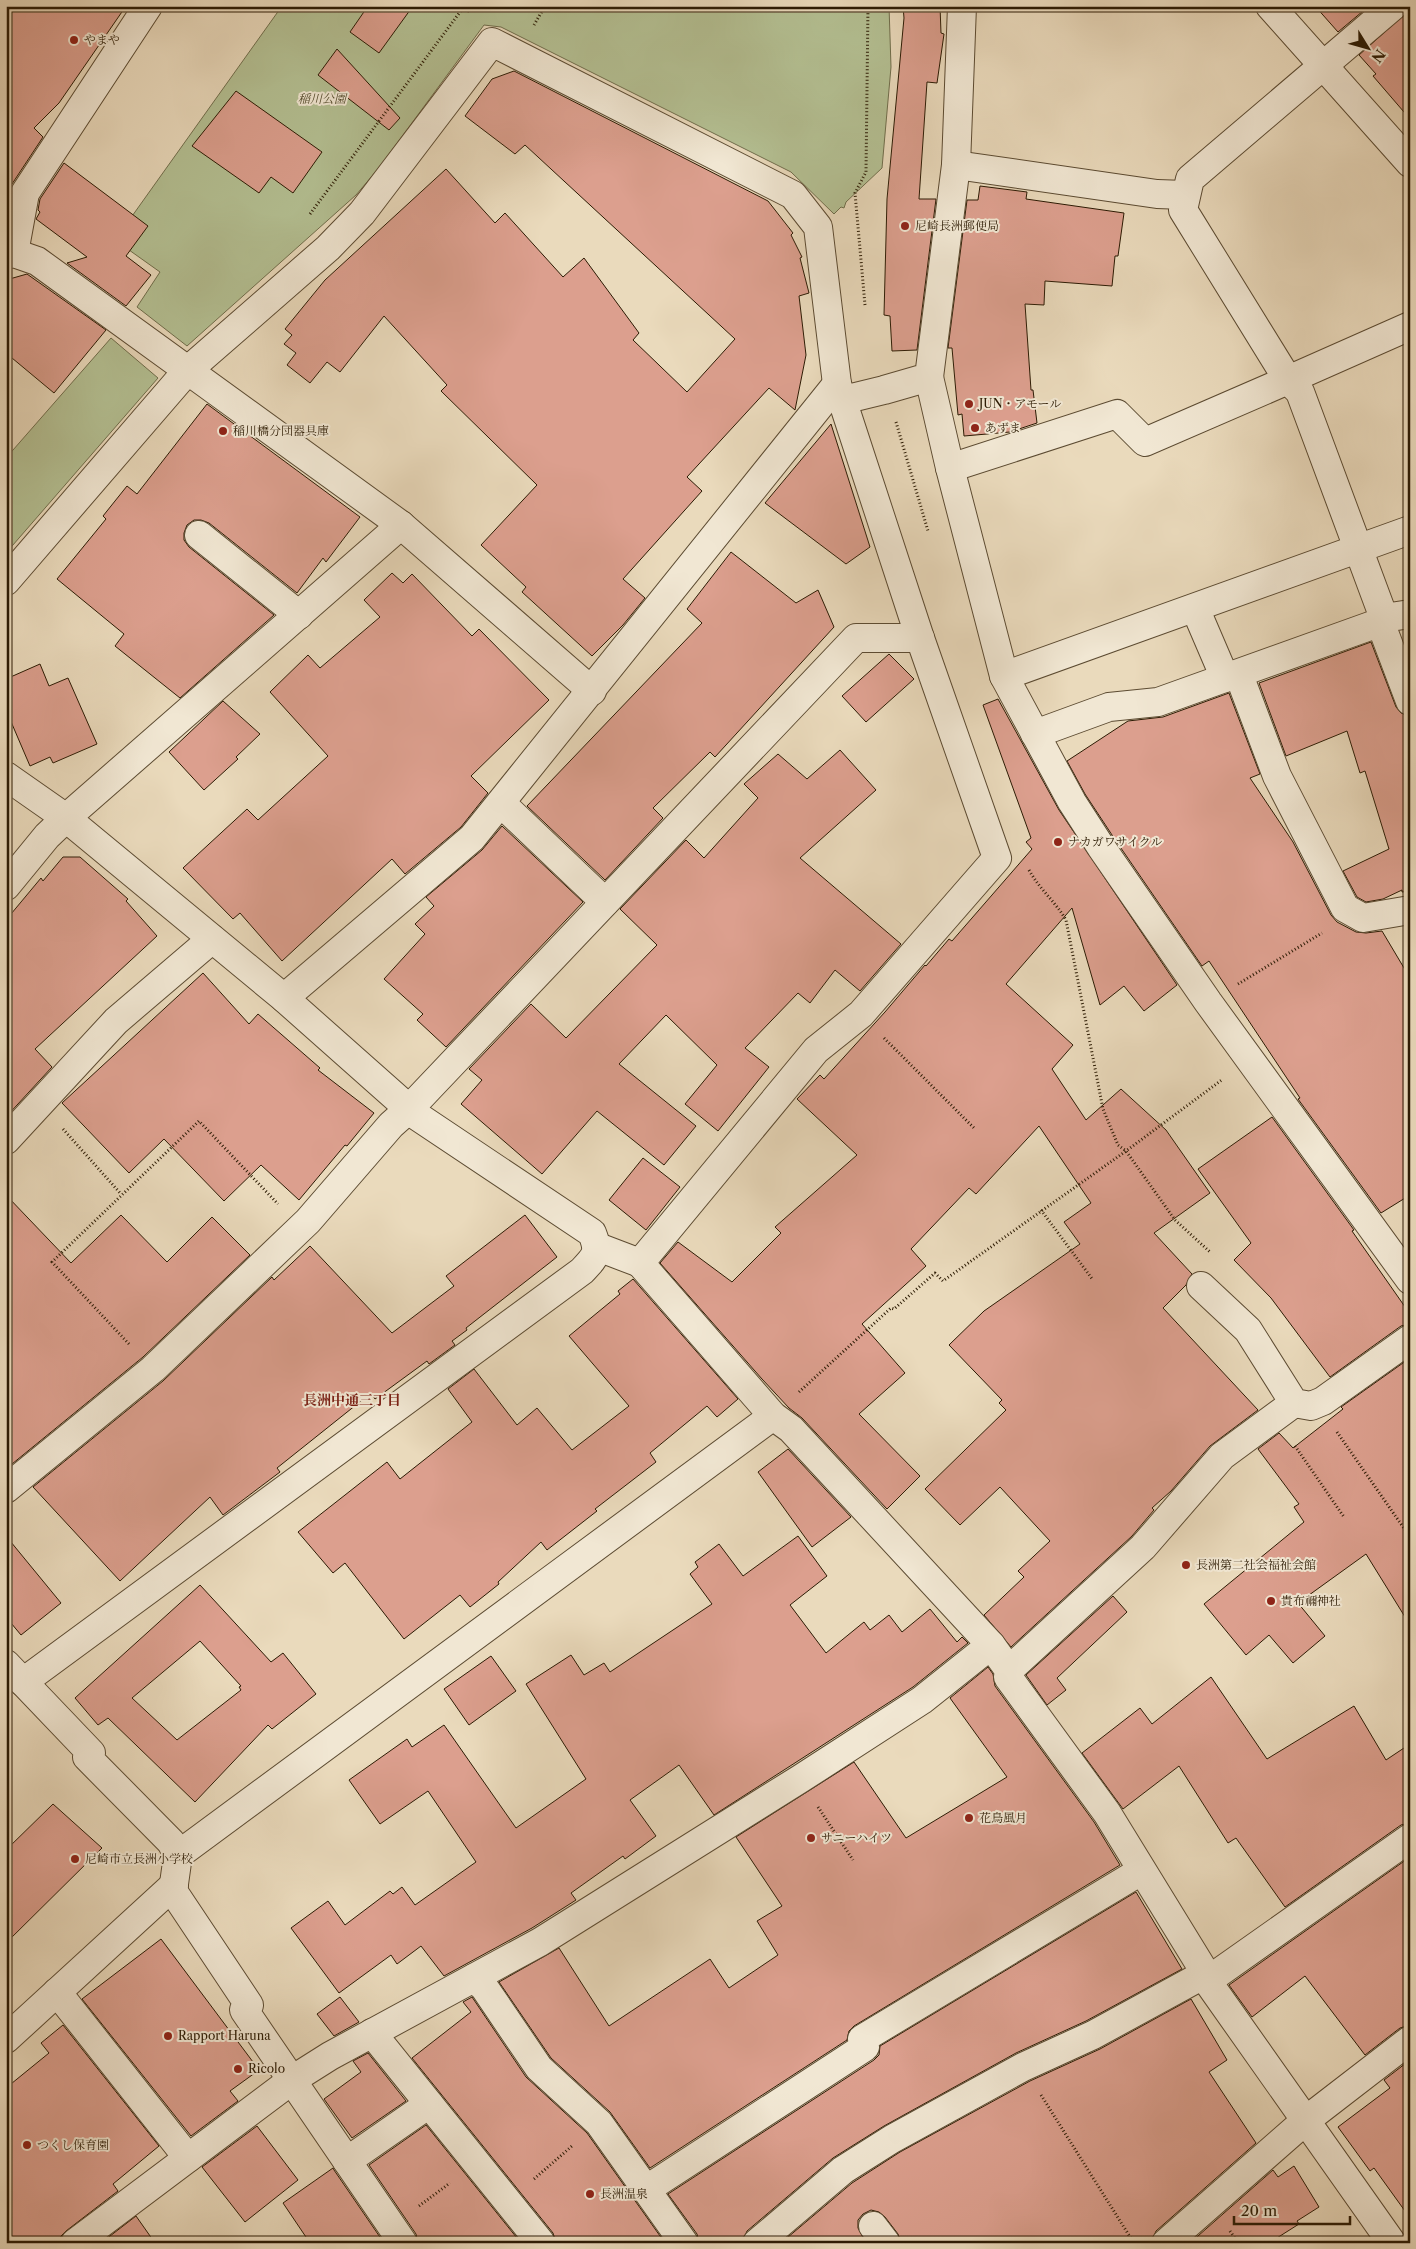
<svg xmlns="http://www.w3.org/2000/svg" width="1416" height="2249" font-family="'Libre Caslon Text','Noto Serif JP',serif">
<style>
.green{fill:#b4c093;stroke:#706e4c}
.building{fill:#dc9f8e;stroke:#2c1b04;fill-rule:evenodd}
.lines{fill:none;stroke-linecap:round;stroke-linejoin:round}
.minor-casing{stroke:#5c4b32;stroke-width:30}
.path{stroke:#2c1b04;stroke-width:3;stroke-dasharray:1 2.5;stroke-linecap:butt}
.minor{stroke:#f1e7d3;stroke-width:28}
.poi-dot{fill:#8f2418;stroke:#f1e7d3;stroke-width:2}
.labels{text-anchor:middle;stroke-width:4;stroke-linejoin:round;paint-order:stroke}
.poi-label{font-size:12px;fill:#2c1b04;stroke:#f1e7d3;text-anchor:start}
.park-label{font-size:12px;font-style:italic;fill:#554d2f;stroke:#f1e7d3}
.neighbourhood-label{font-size:14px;font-weight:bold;fill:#7a1f14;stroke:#f1e7d3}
</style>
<rect width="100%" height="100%" fill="#eadabc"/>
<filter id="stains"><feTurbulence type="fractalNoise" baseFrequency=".004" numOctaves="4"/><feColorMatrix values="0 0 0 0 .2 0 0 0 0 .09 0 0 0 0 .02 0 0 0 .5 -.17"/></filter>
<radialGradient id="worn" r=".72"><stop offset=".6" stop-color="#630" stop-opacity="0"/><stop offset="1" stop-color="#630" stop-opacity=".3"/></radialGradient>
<g class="green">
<polygon points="282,6 889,6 891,67 882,168 846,202 844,208 841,207 834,214 791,172 501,27 484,25 378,169 356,195 187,346 137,307 160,272 115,240"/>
<polygon points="111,338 158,378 6,553 6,458"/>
</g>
<g class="building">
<polygon points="6,6 126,6 59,103 34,128 43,137 12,184 6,178"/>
<polygon points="368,6 413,6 379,53 350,32"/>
<polygon points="903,6 940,6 941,33 944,34 937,83 927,82 919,199 936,199 917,350 892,351 890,316 884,315 887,199 904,18"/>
<polygon points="1315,6 1369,6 1338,32"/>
<polygon points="1406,13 1410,17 1410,119 1373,76 1376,74 1359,55"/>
<polygon points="337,49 400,118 389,130 318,75"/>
<polygon points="514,71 768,201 793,233 791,235 802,257 800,258 809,293 799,296 806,355 795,410 769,388 687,477 702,491 623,579 645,598 623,625 592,656 522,592 526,587 481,545 537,485 441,391 447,385 384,316 340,372 327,362 310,383 287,365 296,353 284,344 292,335 285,329 325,280 446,169 495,223 505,213 563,277 584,258 639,333 633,340 687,392 735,339 525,145 515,154 465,116 492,79"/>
<polygon points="236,91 322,152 293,193 271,177 259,193 192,146"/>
<polygon points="64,163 148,226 126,256 151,275 126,306 67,263 87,257 36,219 40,212 38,210 40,199"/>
<polygon points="980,186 1027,192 1026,199 1124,213 1118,256 1115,256 1112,286 1045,281 1044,305 1025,304 1031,390 1033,390 1037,423 1010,432 964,436 962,414 958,415 952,348 948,348 967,200 978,200"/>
<polygon points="27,274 106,330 54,393 6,353 6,280"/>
<polygon points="207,404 360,517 326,562 323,558 297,593 209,523 201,520 194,520 187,525 184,533 184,540 189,547 274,615 180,698 115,646 124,634 57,579 106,519 103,516 127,486 137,494"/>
<polygon points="831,424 870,547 846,564 765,503"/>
<polygon points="731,552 796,603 818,590 834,627 715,757 710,752 653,808 663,818 605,880 527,806 702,623 687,609"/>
<polygon points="392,573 403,583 412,574 472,636 479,629 549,700 471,776 488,793 461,827 405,874 392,859 282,961 240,913 233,919 183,868 247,809 258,820 328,756 270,692 308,655 320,668 380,617 364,600"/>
<polygon points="1371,642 1396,707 1401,713 1410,716 1410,891 1402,892 1402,890 1383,899 1366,902 1357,897 1343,871 1389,849 1365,771 1360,773 1347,731 1286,756 1259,683"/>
<polygon points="889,654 914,679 866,722 842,696"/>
<polygon points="40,664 49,686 68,678 97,744 53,763 50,757 30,766 6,710 6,679"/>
<polygon points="1229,693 1260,774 1250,778 1293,842 1331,915 1337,922 1356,932 1366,933 1382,931 1410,978 1410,1195 1381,1213 1298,1099 1300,1098 1209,961 1202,966 1114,838 1085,794 1067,761 1128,721 1163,717"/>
<polygon points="998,699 1059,810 1177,985 1144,1011 1124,986 1100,1005 1072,908 1006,984 1073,1045 1052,1069 1086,1120 1121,1089 1166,1130 1210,1193 1154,1233 1192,1274 1186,1285 1163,1308 1258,1410 1210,1446 1171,1491 1152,1508 1154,1510 1132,1536 1011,1647 984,1615 1024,1577 1018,1571 1050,1541 1000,1487 960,1525 925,1489 1006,1410 999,1403 1002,1400 949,1345 984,1311 1080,1244 1064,1222 1091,1203 1039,1126 976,1194 969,1188 911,1249 926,1266 862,1324 905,1373 859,1414 920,1476 887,1509 802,1418 789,1408 762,1379 660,1263 678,1242 732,1282 781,1233 775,1227 857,1155 797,1099 820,1075 824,1079 885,1012 925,965 926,966 949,939 952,941 1032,849 1026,842 1031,838 983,705"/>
<polygon points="223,701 260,734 236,757 238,759 204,790 169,752"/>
<polygon points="840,750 876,790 800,858 901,944 860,991 835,970 810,1003 798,993 745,1048 769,1067 718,1131 685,1104 717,1065 666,1015 619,1064 696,1126 664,1165 597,1111 542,1174 461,1104 482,1080 469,1069 531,1004 566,1038 657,945 620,909 686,840 704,858 758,798 744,784 778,754 807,779"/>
<polygon points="502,826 583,902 446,1047 417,1020 423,1014 384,979 425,934 415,924 434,906 426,897 482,850"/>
<polygon points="63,857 80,857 128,899 126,901 157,936 35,1049 52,1067 6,1117 6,920 41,878 43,881"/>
<polygon points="203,973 249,1024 258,1014 320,1068 318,1070 374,1113 347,1146 345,1145 299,1200 261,1165 224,1201 164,1139 129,1173 62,1103"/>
<polygon points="1272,1117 1354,1230 1352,1231 1410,1314 1410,1324 1401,1326 1330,1377 1271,1298 1234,1260 1251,1243 1198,1169"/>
<polygon points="643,1158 680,1187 646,1230 609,1200"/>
<polygon points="6,1195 71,1263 121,1215 167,1262 212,1217 250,1255 143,1357 12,1464 6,1457"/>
<polygon points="525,1215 557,1257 466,1328 467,1330 452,1341 455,1345 429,1364 427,1361 375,1399 371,1393 277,1468 280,1472 223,1515 210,1497 120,1581 33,1487 163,1381 272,1277 274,1280 310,1246 392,1333 454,1286 446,1276"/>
<polygon points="633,1279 738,1399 717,1417 707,1406 650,1453 656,1462 595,1509 597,1511 547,1550 541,1542 498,1582 499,1584 470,1607 460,1595 404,1639 345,1563 333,1573 298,1532 387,1462 400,1479 472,1422 448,1389 474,1369 517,1425 537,1408 572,1450 629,1406 569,1336 620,1294 618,1291"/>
<polygon points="1410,1358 1410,1625 1366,1554 1298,1603 1325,1636 1293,1663 1269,1635 1246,1655 1204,1604 1304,1522 1294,1507 1299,1504 1258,1449 1279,1433 1293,1448 1343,1409 1341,1407"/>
<polygon points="788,1449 851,1517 812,1547 758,1472"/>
<polygon points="6,1536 61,1603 21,1635 6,1617"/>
<polygon points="798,1536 827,1576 790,1605 826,1653 864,1622 870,1630 889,1615 902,1632 930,1609 957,1642 962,1637 968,1643 913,1687 714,1815 679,1765 630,1800 656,1836 625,1859 623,1856 571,1893 576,1900 532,1928 444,1976 421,1946 397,1964 391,1955 339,1993 291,1928 328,1901 345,1925 390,1891 393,1894 402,1887 415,1905 476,1862 428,1791 380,1824 349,1780 407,1739 412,1747 444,1725 516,1828 586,1779 526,1684 571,1655 584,1675 604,1663 610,1672 712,1604 690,1574 698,1567 695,1562 719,1544 743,1576"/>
<path d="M200 1585 271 1662 283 1653 316 1694 272 1729 268 1725 195 1802 108 1718 98 1725 75 1698ZM200 1641 241 1686 239 1687 241 1690 177 1740 132 1698Z"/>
<polygon points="1113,1596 1127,1612 1057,1678 1066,1690 1047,1705 1026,1675"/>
<polygon points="491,1656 516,1691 469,1725 444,1689"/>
<polygon points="988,1667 993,1674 995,1686 1094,1822 1120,1865 854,2026 849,2031 847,2040 650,2168 610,2112 551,2058 499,1982 559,1948 609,2026 710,1959 729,1988 778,1955 757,1921 782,1906 736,1837 854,1762 906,1838 1007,1777 950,1698"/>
<polygon points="1211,1677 1267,1759 1354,1706 1386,1760 1410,1744 1410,1823 1401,1825 1285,1907 1236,1838 1228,1843 1179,1766 1123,1809 1082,1753 1140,1708 1152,1724"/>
<polygon points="53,1804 102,1848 6,1943 6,1850"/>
<polygon points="1410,1857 1410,2025 1400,2028 1365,2055 1305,1976 1252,2017 1229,1985"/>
<polygon points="1136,1892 1182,1969 1086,2021 1016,2053 884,2126 833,2158 747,2231 742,2243 699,2243 697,2234 668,2194 874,2060 879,2055 880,2046"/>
<polygon points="161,1939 259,2070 230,2091 238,2101 191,2136 82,1999"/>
<polygon points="340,1997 359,2022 334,2036 317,2014"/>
<polygon points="472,1997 526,2077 587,2133 665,2243 556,2243 553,2233 412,2058 471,2012 463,2002"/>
<polygon points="1191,1999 1227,2060 1209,2072 1256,2143 1156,2231 1151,2243 901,2243 898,2234 885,2217 879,2212 871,2210 863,2214 858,2220 858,2228 866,2243 781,2243 852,2183 900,2152 1030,2081 1100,2049"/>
<polygon points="63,2025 159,2146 113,2184 118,2191 66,2231 61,2236 60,2243 6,2243 6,2088 49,2053 41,2043"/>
<polygon points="368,2053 406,2101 352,2138 324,2099 361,2072 353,2061"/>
<polygon points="1410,2060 1410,2218 1374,2168 1370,2171 1338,2127 1390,2088 1384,2080"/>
<polygon points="426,2125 521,2243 418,2243 416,2234 369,2165"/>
<polygon points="257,2126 298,2180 245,2222 202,2167"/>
<polygon points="1294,2166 1319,2207 1297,2221 1299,2224 1269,2243 1190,2243 1273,2170 1278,2177"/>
<polygon points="333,2168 334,2170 384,2243 310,2243 283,2203"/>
<polygon points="136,2216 155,2243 101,2243"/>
</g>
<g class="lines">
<defs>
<g id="minor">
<polyline points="1270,6 1410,163"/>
<polyline points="1393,6 1190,179 1183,210 1288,380 1410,326"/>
<polyline points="956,165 1157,194 1185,195"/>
<polyline points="14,253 25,193 148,6"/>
<polyline points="6,255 14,253 37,261 401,525 592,691"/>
<polyline points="929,377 950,468 1004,676 1072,802 1101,847 1208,1002 1410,1280"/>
<polyline points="843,400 884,390 929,377 956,165 962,6"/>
<polyline points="950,468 1117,414 1145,442 1288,380 1300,392 1384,618 1410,614"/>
<polyline points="199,535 299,615"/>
<polyline points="6,581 187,371 328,248 362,213 492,42 793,195 818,227 837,384 920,638 997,858 861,1014 816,1050 640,1263 773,1416 791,1429 991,1645 1009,1670 1008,1677 1107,1813 1201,1966 1203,1975 1392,2243"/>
<polyline points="1195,608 1225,678"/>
<polyline points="1384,618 1382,627 1410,701"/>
<polyline points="1239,675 1277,776 1345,908 1363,918 1410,910"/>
<polyline points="1004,676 1410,530"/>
<polyline points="1035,734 1109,707 1158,702 1384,621"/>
<polyline points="6,776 66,818 284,998 472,838 837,384"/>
<polyline points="501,803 605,902"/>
<polyline points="6,886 47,836 66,818 401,525"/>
<polyline points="6,1140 116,1021 212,939"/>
<polyline points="598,1247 640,1263"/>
<polyline points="1201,1286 1248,1330 1294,1403 1311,1406 1323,1401 1410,1339"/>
<polyline points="6,1489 153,1369 308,1221 391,1125 409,1109 856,638 920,638"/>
<polyline points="6,1664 91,1753 87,1757 171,1842 178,1855 173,1891 249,2005 244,2010 403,2243"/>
<polyline points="1009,1670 1143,1547 1222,1456 1294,1403"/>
<path d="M23 1682 582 1271C596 1256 600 1253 592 1233L417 1116 284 998"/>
<polyline points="178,1855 773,1416"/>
<polyline points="474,1978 484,1987 539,2068 599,2123 684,2243"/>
<polyline points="57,1992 188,2158"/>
<polyline points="372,2033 541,2243"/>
<polyline points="6,2039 174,1885"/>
<polyline points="347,2161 429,2104"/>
<polyline points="647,2189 865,2047 862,2039 1141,1871"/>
<polyline points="873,2226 886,2243"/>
<polyline points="75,2243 292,2080 330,2056 540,1942 800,1779 922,1700 991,1645"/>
<polyline points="757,2243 843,2170 892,2139 1023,2067 1093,2035 1203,1975 1217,1974 1410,1838"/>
<polyline points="1166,2243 1305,2121 1410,2040"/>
</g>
</defs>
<use href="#minor" class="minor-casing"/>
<g class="path">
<polyline points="534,25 545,6"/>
<polyline points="310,214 463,8 467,12 471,6"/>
<polyline points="865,305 855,193 866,172 868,6"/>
<polyline points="896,422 928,531"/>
<path d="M1029 870C1040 890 1055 901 1066 920L1103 1109 1118 1145 1126 1151 1175 1220 1210 1252"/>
<polyline points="1238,984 1322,933"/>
<polyline points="884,1038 975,1129"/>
<polyline points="63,1129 121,1194"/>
<polyline points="1041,1210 1093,1280"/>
<polyline points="129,1344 52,1262 199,1121 278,1204"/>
<polyline points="799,1392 891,1308 894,1309 935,1273 943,1281 1126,1151 1223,1079"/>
<polyline points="1337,1432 1410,1537"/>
<polyline points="1295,1446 1344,1517"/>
<polyline points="818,1807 853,1860"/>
<polyline points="1041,2095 1132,2240"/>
<polyline points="534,2179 572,2146"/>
<polyline points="419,2206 450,2183"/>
<polyline points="1230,2231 1238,2243"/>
</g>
<use href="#minor" class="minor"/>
</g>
<g class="poi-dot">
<circle cx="74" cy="40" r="5"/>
<circle cx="905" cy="226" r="5"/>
<circle cx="969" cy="404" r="5"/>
<circle cx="975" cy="428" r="5"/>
<circle cx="223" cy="431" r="5"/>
<circle cx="1058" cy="842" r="5"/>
<circle cx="1186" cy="1565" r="5"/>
<circle cx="1271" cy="1601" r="5"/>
<circle cx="969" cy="1818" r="5"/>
<circle cx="811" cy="1838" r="5"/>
<circle cx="75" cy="1859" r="5"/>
<circle cx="168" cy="2036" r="5"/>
<circle cx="238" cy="2069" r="5"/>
<circle cx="27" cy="2145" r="5"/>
<circle cx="590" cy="2194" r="5"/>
</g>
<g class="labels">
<g class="poi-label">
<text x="84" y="44">やまや</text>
<text x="915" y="230">尼崎長洲郵便局</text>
<text x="979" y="408">JUN・アモール</text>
<text x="985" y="432">あずま</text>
<text x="233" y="435">稲川橋分団器具庫</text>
<text x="1068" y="846">ナカガワサイクル</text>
<text x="1196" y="1569">長洲第二社会福祉会館</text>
<text x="1281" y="1605">貴布禰神社</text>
<text x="979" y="1822">花鳥風月</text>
<text x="821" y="1842">サニーハイツ</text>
<text x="85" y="1863">尼崎市立長洲小学校</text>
<text x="178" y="2040">Rapport Haruna</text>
<text x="248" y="2073">Ricolo</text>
<text x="37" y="2149">つくし保育園</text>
<text x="600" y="2198">長洲温泉</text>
</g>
<g class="park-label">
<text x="322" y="103">稲川公園</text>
</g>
<g class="neighbourhood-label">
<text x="352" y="1405">長洲中通三丁目</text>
</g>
</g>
<rect width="1416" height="2249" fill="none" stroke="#eadabc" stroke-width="25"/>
<rect x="8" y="8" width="1401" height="2234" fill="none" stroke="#2c1b04" stroke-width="2.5"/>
<rect x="12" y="12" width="1391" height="2224" fill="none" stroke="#2c1b04"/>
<g transform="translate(1368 48) rotate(127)" stroke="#f1e7d3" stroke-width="4" paint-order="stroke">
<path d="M0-4L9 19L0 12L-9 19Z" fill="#2c1b04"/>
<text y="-8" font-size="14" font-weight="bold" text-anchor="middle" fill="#2c1b04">N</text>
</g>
<path d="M1234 2216v8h116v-8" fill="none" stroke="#2c1b04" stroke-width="2.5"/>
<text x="1241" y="2216" font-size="15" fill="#2c1b04" stroke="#f1e7d3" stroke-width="4" paint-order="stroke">20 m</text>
<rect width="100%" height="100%" filter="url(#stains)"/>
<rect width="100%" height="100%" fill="url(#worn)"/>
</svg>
